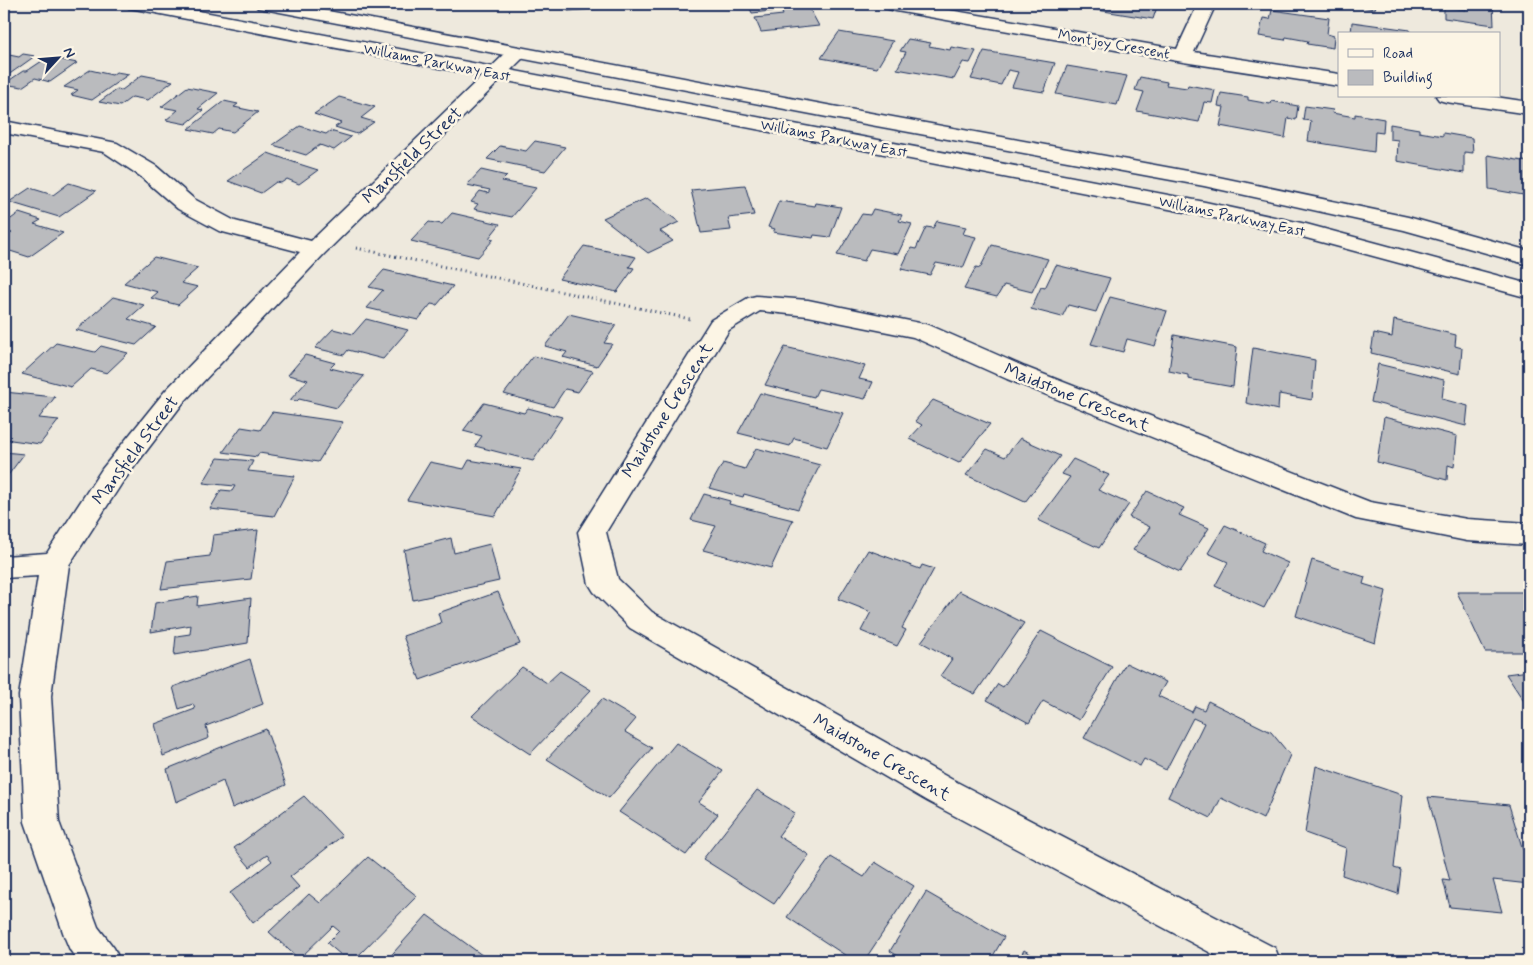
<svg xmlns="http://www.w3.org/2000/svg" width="1533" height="965" font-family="Mynerve,sans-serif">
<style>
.building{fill:#babbbe;stroke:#1b2f5e}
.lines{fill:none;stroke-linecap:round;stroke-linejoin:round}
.street-casing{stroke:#1b2f5e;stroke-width:3}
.secondary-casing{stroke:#1b2f5e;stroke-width:3}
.path{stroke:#1b2f5e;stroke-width:3;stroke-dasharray:1 4;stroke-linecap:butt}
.street{fill:#fcf5e5;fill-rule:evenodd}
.secondary{fill:#fcf5e5;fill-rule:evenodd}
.labels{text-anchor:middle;stroke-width:5;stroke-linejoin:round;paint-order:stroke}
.far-street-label{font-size:15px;fill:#1b2f5e;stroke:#fcf5e5}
.street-label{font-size:18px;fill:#1b2f5e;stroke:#fcf5e5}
</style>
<rect width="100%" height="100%" fill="#eee9dd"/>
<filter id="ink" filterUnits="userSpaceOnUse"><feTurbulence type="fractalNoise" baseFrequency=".02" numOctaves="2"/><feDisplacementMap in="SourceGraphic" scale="10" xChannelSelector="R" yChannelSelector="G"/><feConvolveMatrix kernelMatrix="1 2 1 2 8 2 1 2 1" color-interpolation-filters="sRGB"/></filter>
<g filter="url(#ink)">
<g class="building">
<polygon points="567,4 607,4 607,8 568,11"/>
<polygon points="748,4 807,4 819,26 761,32 755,18 783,15 781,10 752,13"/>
<polygon points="1087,4 1158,4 1153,19 1085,8"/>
<polygon points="1343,4 1376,4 1375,9"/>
<polygon points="1444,4 1493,4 1494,25 1444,18 1444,7 1466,10 1466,8"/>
<polygon points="1272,10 1329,18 1327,34 1334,36 1333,48 1307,44 1308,41 1286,37 1285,40 1259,36 1263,18 1270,19"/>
<polygon points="1352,22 1410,30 1410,34 1351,34"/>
<polygon points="839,32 893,41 877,68 821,58"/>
<polygon points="908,39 931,43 929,46 950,50 951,47 976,51 970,63 963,62 954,79 897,69 906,52 900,51"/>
<polygon points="984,51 1055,63 1044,92 1012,87 1018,72 1008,70 1001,85 971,79"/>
<polygon points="4,54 19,57 23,54 35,56 4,78"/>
<polygon points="48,57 77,63 50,82 35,78 22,87 4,84 23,71 27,71"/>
<polygon points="1067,66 1127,76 1117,105 1056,94"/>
<polygon points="90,70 112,75 116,72 129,74 92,100 71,95 78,90 64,87"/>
<polygon points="142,75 173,81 148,100 132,97 120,106 99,102 117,89 122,90"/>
<polygon points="1140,77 1167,82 1166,85 1187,88 1188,85 1215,90 1212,103 1204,102 1199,122 1137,111 1144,92 1135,90"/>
<polygon points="187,87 218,93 198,109 203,110 186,124 166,120 178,110 161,107"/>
<polygon points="1221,93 1248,97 1248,100 1270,104 1271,101 1298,106 1296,120 1288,118 1285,138 1220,126 1224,107 1218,106"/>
<polygon points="339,97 375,107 361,118 374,122 357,134 335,127 341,123 314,114"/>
<polygon points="224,101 238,104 234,107 258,112 233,132 219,129 213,134 188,129"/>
<polygon points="1305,106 1333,110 1332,113 1355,117 1355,114 1384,119 1383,133 1375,132 1374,152 1308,141 1311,121 1303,120"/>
<polygon points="1390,124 1419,129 1419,132 1443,136 1443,133 1472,138 1473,153 1464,152 1464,173 1397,161 1398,140 1390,139"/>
<polygon points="300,126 326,134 330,131 351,137 334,150 320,145 306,155 273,145"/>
<polygon points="535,141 565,147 545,171 487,159 500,146 526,151"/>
<polygon points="268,153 296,163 318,170 299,184 287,179 281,183 276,182 261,193 228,181"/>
<polygon points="1488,155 1529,162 1529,196 1489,189"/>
<polygon points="481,170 507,176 502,181 536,188 512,217 474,209 478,204 471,202 480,191 488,193 490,190 467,185"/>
<polygon points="69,183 96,191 59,217 9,202 30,188 53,195"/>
<polygon points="745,185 754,215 728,218 731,230 701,233 691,190"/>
<polygon points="647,198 679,222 660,231 673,241 648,253 603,218"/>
<polygon points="779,201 815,206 816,203 841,207 830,237 814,235 813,238 773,232 775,229 768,227"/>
<polygon points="873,209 902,215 899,221 912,224 898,254 870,249 864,261 837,255 862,214 870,215"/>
<polygon points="19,213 41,220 34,224 63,233 29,257 4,249 4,239 12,233 4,230 4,224"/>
<polygon points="452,213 500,224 489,238 494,239 478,257 411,241 429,222 442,224"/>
<polygon points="937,221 966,227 963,234 976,237 963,268 936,263 930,275 901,269 911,248 916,249 926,227 933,228"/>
<polygon points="992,245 1048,259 1032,292 1004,285 997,297 964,289 976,267 980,268"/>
<polygon points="584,246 636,257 629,267 634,268 617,292 559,279"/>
<polygon points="154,257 198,268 181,283 198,287 178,305 151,298 158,292 124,283"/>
<polygon points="1056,265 1110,278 1096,312 1068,305 1062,317 1031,309 1041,287 1045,288"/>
<polygon points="384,270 453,286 437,305 431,304 418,320 367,308 383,290 369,287"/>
<polygon points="113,297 144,305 128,319 156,327 136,345 76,330"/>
<polygon points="1110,297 1167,311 1155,346 1127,339 1123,352 1091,344"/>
<polygon points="569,314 616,325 604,343 612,344 597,366 563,357 567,352 545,346"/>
<polygon points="366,319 408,330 383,359 348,350 344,355 315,348 333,329 353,334"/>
<polygon points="1394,320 1456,335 1455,346 1462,348 1460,374 1371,353 1374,333 1392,337"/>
<polygon points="1174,335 1237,347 1233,387 1188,379 1188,375 1169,371"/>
<polygon points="56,343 95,352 101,346 128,353 107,373 91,369 71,387 22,374"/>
<polygon points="785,347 865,366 859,379 873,382 865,399 818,389 814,397 765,385"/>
<polygon points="1253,348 1315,360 1312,400 1279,394 1278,410 1246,403"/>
<polygon points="305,355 335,363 330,368 364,376 337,408 299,399 297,401 290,400 308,380 288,375"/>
<polygon points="533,356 593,371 578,392 565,389 553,407 504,394"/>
<polygon points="1378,364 1444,380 1442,399 1468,406 1466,426 1371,402"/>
<polygon points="4,392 55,397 39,418 59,420 40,444 4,439 6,431 4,430"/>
<polygon points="760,393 843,413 827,447 794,438 790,446 738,433"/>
<polygon points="933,400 990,424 959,463 909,439 922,425 915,421"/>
<polygon points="484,403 524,413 528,408 562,417 533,461 475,446 482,436 463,431"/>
<polygon points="272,412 343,422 318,462 259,453 257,457 223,452 241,427 260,430"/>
<polygon points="1384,417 1457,436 1454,467 1448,465 1447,480 1377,462"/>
<polygon points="1020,438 1060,456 1025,502 966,475 987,449 1005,457"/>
<polygon points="756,448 820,465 798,509 744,494 743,497 709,488 723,463 745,469"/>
<polygon points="4,452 24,454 6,478 4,478"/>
<polygon points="218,458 253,461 248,471 295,476 274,516 210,509 221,490 232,491 235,486 203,483"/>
<polygon points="1073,459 1109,475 1098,490 1129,504 1099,548 1038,520 1070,477 1062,474"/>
<polygon points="469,460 521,469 495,516 407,500 430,462 464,469"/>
<polygon points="1147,491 1184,508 1179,515 1209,528 1180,572 1133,550 1150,527 1129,517"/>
<polygon points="704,494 730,501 729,504 793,520 771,568 703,550 716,526 691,520"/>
<polygon points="1225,525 1265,543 1261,551 1288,563 1264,608 1215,586 1228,562 1208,553"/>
<polygon points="258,530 251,579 161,589 167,561 210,556 213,535"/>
<polygon points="451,538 454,553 490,544 499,581 413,600 404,550"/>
<polygon points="868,550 920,569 922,565 934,569 902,628 906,630 897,646 861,631 871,612 838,599"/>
<polygon points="1312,560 1365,577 1363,584 1386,591 1375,643 1296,616"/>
<polygon points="959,591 1024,623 975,694 940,676 952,659 921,642"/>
<polygon points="498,592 520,644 420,680 403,636 441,623 438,613"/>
<polygon points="1457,592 1529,592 1529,652 1485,652"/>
<polygon points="198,596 197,606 251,598 248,643 174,655 176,636 190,634 191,625 151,632 155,603"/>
<polygon points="1041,631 1112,667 1079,720 1043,701 1029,723 987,700 998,684 1003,687"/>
<polygon points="250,659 263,704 206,726 209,738 163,756 155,724 195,709 193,704 179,709 173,687"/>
<polygon points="1126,663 1166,682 1158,696 1192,712 1195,706 1204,710 1208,701 1271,732 1290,755 1263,819 1221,798 1211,818 1168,797 1204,723 1193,718 1166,770 1144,759 1140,766 1084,738"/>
<polygon points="522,667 547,683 560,671 591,690 530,754 472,716"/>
<polygon points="1529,671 1529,709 1506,674"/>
<polygon points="602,699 636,719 625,732 652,748 609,798 547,759"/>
<polygon points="266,729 286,785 232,808 223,781 176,802 167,769"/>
<polygon points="676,743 723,771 699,802 718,814 686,855 619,812"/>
<polygon points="1316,766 1402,795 1394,868 1401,870 1398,894 1342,875 1346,848 1305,833"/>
<polygon points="757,790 795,813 778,836 809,855 774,904 703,859"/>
<polygon points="304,796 342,836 290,877 299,887 253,923 230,893 272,861 267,855 250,867 234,848"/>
<polygon points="1428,797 1509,805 1523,850 1526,851 1529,862 1529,884 1493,880 1502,912 1450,907 1443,880 1450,881"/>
<polygon points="368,857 417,896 353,961 348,961 327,943 339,931 333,926 299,959 269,932 309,894 320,903"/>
<polygon points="831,857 864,877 875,862 914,886 864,961 854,961 787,917"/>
<polygon points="926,892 1004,937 990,961 906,961 890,951"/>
<polygon points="427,915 490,961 386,961"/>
<polygon points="1024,950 1042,961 1018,961"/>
</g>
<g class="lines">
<defs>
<g id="street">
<polygon points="882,4 914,4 1177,49 1198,4 1216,4 1194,52 1339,74 1339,86 1183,62 896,11 885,8"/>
<polygon points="517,47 524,49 526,53 524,57 324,254 183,403 122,483 69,565 51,696 59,822 98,927 114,948 120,961 78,961 70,950 65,938 25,822 19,696 38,576 4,578 4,556 47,553 102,469 165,391 300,252 219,231 178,209 140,176 104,152 4,133 4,121 117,143 156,166 194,199 235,221 311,241 510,49"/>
<polygon points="1436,96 1489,96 1529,102 1529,114 1446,102 1439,100"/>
<polygon points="756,296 808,300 929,325 1025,367 1370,502 1467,519 1529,523 1529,545 1467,541 1356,519 1007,379 913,337 808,316 760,311 729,330 606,532 618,579 652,612 951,779 1275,948 1280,961 1226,961 927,801 630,628 594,592 589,584 578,532 711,320 748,298"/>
</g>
<g id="secondary">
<polygon points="126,4 162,4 1205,202 1306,224 1529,284 1529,298 1295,235 1205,216 135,9 129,8"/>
<polygon points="255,4 291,4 827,105 1204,174 1408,217 1529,251 1529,265 1404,230 1204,186 827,117 264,9 258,8"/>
</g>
</defs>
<use href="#street" class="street-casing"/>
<use href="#secondary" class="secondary-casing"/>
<polyline class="path" points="356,248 690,319"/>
<use href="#street" class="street"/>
<use href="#secondary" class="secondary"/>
</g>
</g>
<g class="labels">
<g class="far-street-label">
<text transform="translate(1114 44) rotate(10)" y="5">Montjoy Crescent</text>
<text transform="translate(437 62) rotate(11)" y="5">Williams Parkway East</text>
<text transform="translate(834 138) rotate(11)" y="5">Williams Parkway East</text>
<text transform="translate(1232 216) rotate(12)" y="5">Williams Parkway East</text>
</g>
<g class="street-label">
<text transform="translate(412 155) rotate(-44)" y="6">Mansfield Street</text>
<text transform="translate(1077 397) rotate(22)" y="6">Maidstone Crescent</text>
<text transform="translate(667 410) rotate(-58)" y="6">Maidstone Crescent</text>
<text transform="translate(135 450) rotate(-53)" y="6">Mansfield Street</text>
<text transform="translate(882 757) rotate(30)" y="6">Maidstone Crescent</text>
</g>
</g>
<rect width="1533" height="965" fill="none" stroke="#fcf5e5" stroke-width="20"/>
<rect x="10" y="10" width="1513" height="945" fill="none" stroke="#1b2f5e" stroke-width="2" filter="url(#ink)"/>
<rect x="1338" y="32" width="162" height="65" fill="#fcf5e5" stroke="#a2a6af"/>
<rect x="1348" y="49" width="25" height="8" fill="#fcf5e5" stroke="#a2a6af"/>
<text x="1383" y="58" font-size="15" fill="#1b2f5e">Road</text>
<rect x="1348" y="70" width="25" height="15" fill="#babbbe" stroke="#a2a6af"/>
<text x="1383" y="82" font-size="15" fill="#1b2f5e">Building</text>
<g transform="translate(58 58) rotate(64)" stroke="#fcf5e5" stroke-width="4" paint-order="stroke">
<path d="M0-4L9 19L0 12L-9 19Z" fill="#1b2f5e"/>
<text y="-8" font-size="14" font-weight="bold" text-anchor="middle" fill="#1b2f5e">N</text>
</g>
</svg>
